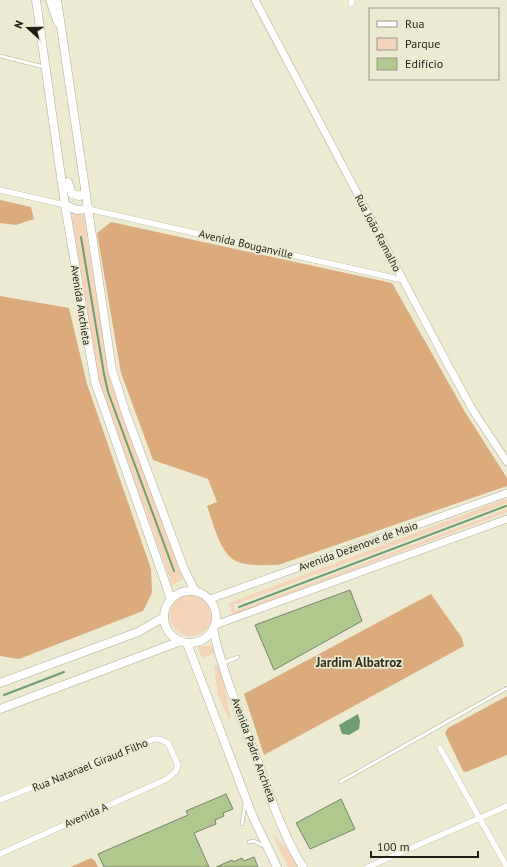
<svg xmlns="http://www.w3.org/2000/svg" width="507" height="867" font-family="'PT Sans',sans-serif">
<style>
.green{fill:#f4d5ba}
.forest{fill:#dbaa7d}
.water{fill:#6d9d71}
.lines{fill:none;stroke-linecap:round;stroke-linejoin:round}
.stream{stroke:#6d9d71;stroke-width:2}
.building{fill:#b0c78d;stroke:#7a836e}
.service-casing{stroke:#afae96;stroke-width:4}
.minor-casing{stroke:#afae96;stroke-width:6}
.tertiary-casing{stroke:#afae96;stroke-width:8}
.secondary-casing{stroke:#afae96;stroke-width:9}
.service{stroke:#fff;stroke-width:3}
.minor{stroke:#fff;stroke-width:5.5}
.tertiary{stroke:#fff;stroke-width:7}
.secondary{stroke:#fff;stroke-width:8}
.labels{text-anchor:middle;stroke-width:3.5;stroke-linejoin:round;paint-order:stroke}
.street-label{font-size:11px;fill:#1f1e15;stroke:#ecebd2}
.quarter-label{font-size:13px;font-weight:bold;fill:#302f1b;stroke:#ecebd2}
</style>
<rect width="100%" height="100%" fill="#ecebd2"/>
<g class="green">
<polygon points="71,212 83,212 110,379 183,580 172,585 99,381"/>
<polygon points="505,499 507,500 507,508 505,504 234,605 235,611 507,509 507,512 505,513 233,615 229,603"/>
<circle cx="191" cy="615" r="21"/>
<polygon points="197,646 212,646 215,653 202,658"/>
<polygon points="220,665 231,719 228,718 218,695 214,666"/>
<polygon points="272,834 285,847 298,867 288,867"/>
</g>
<g class="forest">
<polygon points="0,200 31,207 34,219 16,225 0,223"/>
<path d="M111 222 392 283 465 412 507 478V486L278 565C266 565 252 566 241 563 220 558 214 524 207 506L217 502 208 479 153 460 121 373 97 233Z"/>
<polygon points="0,296 69,308 87,384 151,569 152,593 143,611 19,659 0,656"/>
<polygon points="431,594 462,638 464,646 264,755 244,694"/>
<polygon points="507,696 507,755 466,772 463,771 445,733 448,728"/>
<polygon points="91,858 95,861 98,867 71,867"/>
</g>
<polygon class="water" points="358,714 360,721 359,729 349,735 342,734 339,725"/>
<g class="lines">
<g class="stream">
<polyline points="81,237 104,374 108,392 174,571"/>
<polyline points="239,607 506,506"/>
<polyline points="4,695 64,672"/>
</g>
</g>
<g class="building">
<polygon points="350,590 362,621 274,670 255,625"/>
<polygon points="226,794 233,809 223,813 224,816 215,820 216,824 194,833 209,867 104,867 98,854 188,815 186,811"/>
<polygon points="341,799 355,829 310,849 296,823"/>
<polygon points="254,857 258,867 216,867 232,860 233,862 242,858 244,861"/>
</g>
<g class="lines">
<defs>
<g id="service">
<polyline points="0,56 44,67"/>
<polyline points="223,663 238,657"/>
<polyline points="340,782 507,688"/>
<polyline points="242,824 245,804"/>
<polyline points="249,842 254,841 266,847"/>
</g>
<g id="minor">
<polyline points="351,4 352,0"/>
<polyline points="0,190 65,205"/>
<polyline points="88,209 403,280"/>
<polyline points="440,748 507,867"/>
<polyline points="0,800 154,739 159,739 168,743 178,765 176,771 167,779 0,854"/>
<polyline points="368,867 507,806"/>
</g>
<g id="tertiary">
<polyline points="255,0 447,363 472,409 507,462"/>
<polyline points="210,599 507,493"/>
<polyline points="215,625 507,519"/>
</g>
<g id="secondary">
<polyline points="36,0 65,205 95,382 171,599"/>
<polyline points="50,0 58,23"/>
<polyline points="57,0 112,370 126,414 184,569 195,591"/>
<polyline points="68,182 72,194 80,196 85,192"/>
<polyline points="65,205 77,210 88,209"/>
<circle cx="190" cy="617" r="26"/>
<path d="M213 629C223 674 241 717 257 760 271 797 282 834 303 867"/>
<polyline points="187,643 253,817 277,867"/>
<polyline points="0,683 138,632 164,617"/>
<polyline points="0,709 181,641"/>
</g>
</defs>
<use href="#service" class="service-casing"/>
<use href="#minor" class="minor-casing"/>
<use href="#tertiary" class="tertiary-casing"/>
<use href="#secondary" class="secondary-casing"/>
<use href="#service" class="service"/>
<use href="#minor" class="minor"/>
<use href="#tertiary" class="tertiary"/>
<use href="#secondary" class="secondary"/>
</g>
<g class="labels">
<g class="street-label">
<text transform="translate(378 233) rotate(62)" y="4">Rua João Ramalho</text>
<text transform="translate(246 244) rotate(13)" y="4">Avenida Bouganville</text>
<text transform="translate(81 305) rotate(81)" y="4">Avenida Anchieta</text>
<text transform="translate(358 546) rotate(-20)" y="4">Avenida Dezenove de Maio</text>
<text transform="translate(254 750) rotate(70)" y="4">Avenida Padre Anchieta</text>
<text transform="translate(90 765) rotate(-22)" y="4">Rua Natanael Giraud Filho</text>
<text transform="translate(86 815) rotate(-24)" y="4">Avenida A</text>
</g>
<g class="quarter-label">
<text x="359" y="667">Jardim Albatroz</text>
</g>
</g>
<rect x="369" y="8" width="130" height="72" fill="#ecebd2" stroke="#9a9986"/>
<rect x="377" y="21" width="20" height="6" fill="#ffffff" stroke="#9a9986"/>
<text x="405" y="28" font-size="12" fill="#1f1e15">Rua</text>
<rect x="377" y="38" width="20" height="12" fill="#f4d5ba" stroke="#9a9986"/>
<text x="405" y="48" font-size="12" fill="#1f1e15">Parque</text>
<rect x="377" y="58" width="20" height="12" fill="#b0c78d" stroke="#9a9986"/>
<text x="405" y="68" font-size="12" fill="#1f1e15">Edifício</text>
<g transform="translate(28 28) rotate(291)" stroke="#ecebd2" stroke-width="3" paint-order="stroke">
<path d="M0-3L7 15L0 10L-7 15Z" fill="#1f1e15"/>
<text y="-6" font-size="11" font-weight="bold" text-anchor="middle" fill="#1f1e15">N</text>
</g>
<path d="M371 851v6h107v-6" fill="none" stroke="#1f1e15" stroke-width="2"/>
<text x="377" y="851" font-size="12" fill="#1f1e15" stroke="#ecebd2" stroke-width="3" paint-order="stroke">100 m</text>
</svg>
